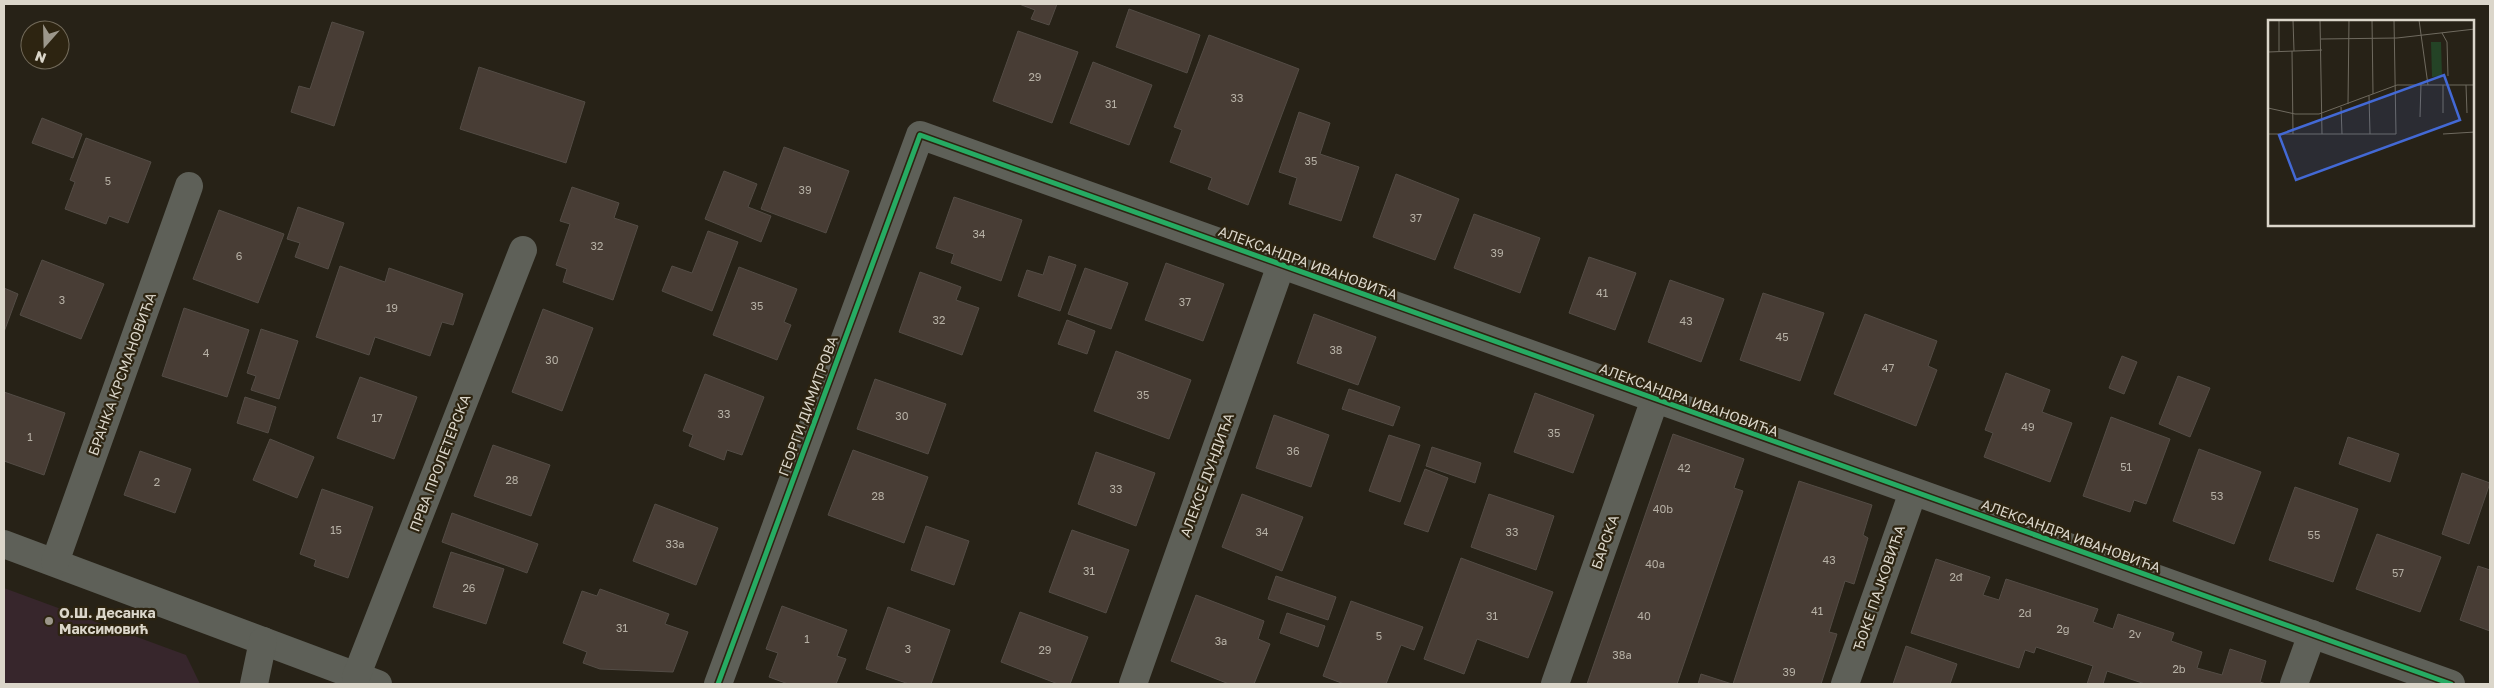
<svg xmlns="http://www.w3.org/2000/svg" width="2494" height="688" font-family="'Golos Text',sans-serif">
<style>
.education{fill:#37262c}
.building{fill:#483d35;stroke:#534c45}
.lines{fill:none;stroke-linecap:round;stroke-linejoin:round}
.street{stroke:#5e6058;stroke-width:28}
.cycleway-casing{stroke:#2d2411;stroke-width:8}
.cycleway{stroke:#26ab63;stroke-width:5}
.poi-dot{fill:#9c978b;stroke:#2d2411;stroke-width:2}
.labels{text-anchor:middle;stroke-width:4.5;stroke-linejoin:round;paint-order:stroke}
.number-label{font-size:11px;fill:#b6b0a5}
.street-label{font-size:14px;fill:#dbd6ca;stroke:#2d2411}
.poi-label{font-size:14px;font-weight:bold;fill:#dbd6ca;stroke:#2d2411;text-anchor:start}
.inset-road{fill:none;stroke:#6f6a5f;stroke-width:1}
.view{fill:#4369d5;fill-opacity:0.15;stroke:#4369d5;stroke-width:2.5}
.inset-edge{fill:none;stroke:#dbd6ca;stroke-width:2.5}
</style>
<rect width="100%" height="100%" fill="#272217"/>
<polygon class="education" points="4,588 186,655 200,684 4,684"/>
<g class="building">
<polygon points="1019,4 1057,4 1049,25 1031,19 1035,10"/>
<polygon points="1129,9 1200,35 1187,73 1116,47"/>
<polygon points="332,22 364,32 334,126 291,112 299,86 310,89"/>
<polygon points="1018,31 1078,52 1052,123 993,101"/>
<polygon points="1209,35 1299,69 1248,205 1208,189 1212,178 1170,162 1182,130 1174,127"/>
<polygon points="1093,62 1152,85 1129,145 1070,123"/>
<polygon points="479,67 585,102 566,163 460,129"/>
<polygon points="1299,112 1330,123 1320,154 1359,167 1341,221 1289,204 1297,178 1279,172"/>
<polygon points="42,118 82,134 73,158 32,143"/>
<polygon points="86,138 151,162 128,223 109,216 106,224 65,209 75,182 70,180"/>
<polygon points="784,147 849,171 826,233 761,209"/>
<polygon points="724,171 757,184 748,207 771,216 761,242 705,219"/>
<polygon points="1396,174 1459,199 1435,260 1373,237"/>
<polygon points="572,187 619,203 614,218 638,226 613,300 563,282 567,269 556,265 570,224 560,221"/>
<polygon points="954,197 1022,220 1001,281 951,263 954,254 936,248"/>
<polygon points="298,207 344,223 328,269 295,257 300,243 287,239"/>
<polygon points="219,210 284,234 258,303 193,279"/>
<polygon points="1474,214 1540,238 1520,293 1454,268"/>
<polygon points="708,231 738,242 712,311 662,291 672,266 692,273"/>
<polygon points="1049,256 1076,265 1060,311 1018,296 1027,270 1043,275"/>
<polygon points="1589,257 1636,273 1615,330 1569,313"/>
<polygon points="42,260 104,284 81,339 20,315"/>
<polygon points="1166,263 1224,284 1203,341 1145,320"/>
<polygon points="340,266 385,282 389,268 463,294 453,325 442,322 430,356 375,337 369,355 316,337"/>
<polygon points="739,267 797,289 784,322 791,325 777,360 713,335"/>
<polygon points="1085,268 1128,283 1111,329 1068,314"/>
<polygon points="920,272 961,287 956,300 979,308 962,355 899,332"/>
<polygon points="1670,280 1724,299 1701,362 1648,342"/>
<polygon points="4,288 18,294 4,332"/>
<polygon points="1763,293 1824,313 1800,381 1740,360"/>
<polygon points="184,308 249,330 227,397 162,376"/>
<polygon points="543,309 593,328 562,411 512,392"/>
<polygon points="1314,314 1376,337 1358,385 1297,363"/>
<polygon points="1865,314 1937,341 1928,366 1937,370 1916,426 1834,394"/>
<polygon points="1067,320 1095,331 1087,354 1058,344"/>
<polygon points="261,329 298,341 279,399 251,390 256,376 247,373"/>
<polygon points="1116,351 1191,380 1169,439 1094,411"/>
<polygon points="2122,356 2137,362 2124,394 2109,388"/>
<polygon points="2006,373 2050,390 2042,412 2072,423 2050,482 1984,457 1993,433 1985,430"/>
<polygon points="705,374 764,397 742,455 727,450 724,460 689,446 693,435 683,431"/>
<polygon points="2178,376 2210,388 2190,437 2159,424"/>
<polygon points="360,377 417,397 394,459 337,438"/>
<polygon points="875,379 946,404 928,454 857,429"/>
<polygon points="1349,389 1400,407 1393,426 1342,409"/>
<polygon points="4,392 65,413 44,475 4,461"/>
<polygon points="1535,393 1594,415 1573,473 1514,452"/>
<polygon points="245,397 276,407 268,433 237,423"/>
<polygon points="1274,415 1329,435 1311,487 1256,468"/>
<polygon points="2111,417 2170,439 2146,504 2134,500 2130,512 2083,496"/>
<polygon points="1673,434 1744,459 1734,488 1743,491 1677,684 1587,684"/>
<polygon points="1389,435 1420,445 1400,502 1369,491"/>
<polygon points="2348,437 2399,454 2390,482 2339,464"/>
<polygon points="270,439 314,457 297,498 253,480"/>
<polygon points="493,445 550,465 531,516 474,496"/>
<polygon points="1432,447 1481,463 1475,483 1426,466"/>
<polygon points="2199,449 2261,472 2234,544 2173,521"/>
<polygon points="853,450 928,477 904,543 828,515"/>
<polygon points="140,451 191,469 175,513 124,495"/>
<polygon points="1096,452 1155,473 1136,526 1078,504"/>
<polygon points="1425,469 1448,478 1428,532 1404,524"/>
<polygon points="2462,473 2490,483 2469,544 2442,534"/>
<polygon points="1799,481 1872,505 1863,535 1868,538 1854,584 1845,581 1829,632 1837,634 1821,684 1733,684"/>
<polygon points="2295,487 2358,509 2333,582 2269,560"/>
<polygon points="322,489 373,507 348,578 314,566 316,560 300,554"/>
<polygon points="1242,494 1303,517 1282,571 1222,547"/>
<polygon points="1489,494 1554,516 1536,570 1471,547"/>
<polygon points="655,504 718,528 696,585 633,561"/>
<polygon points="452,513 538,544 527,573 442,542"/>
<polygon points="926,526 969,541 954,585 911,570"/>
<polygon points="1072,530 1129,550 1106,613 1049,592"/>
<polygon points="2377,534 2441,557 2420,612 2356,589"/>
<polygon points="451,552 504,569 486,624 433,607"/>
<polygon points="1461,558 1553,592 1528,658 1477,639 1464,674 1424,659"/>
<polygon points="1936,559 1990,577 1983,595 1999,600 2006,579 2098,609 2093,622 2113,629 2118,614 2174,633 2171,641 2202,652 2197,668 2222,675 2230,649 2266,661 2260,682 2266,684 2145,684 2107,671 2103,684 2087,684 2093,666 2036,647 2034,653 2025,650 2019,668 1911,633"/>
<polygon points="2478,566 2490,570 2490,631 2460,620"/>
<polygon points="1276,576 1336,597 1328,620 1268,599"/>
<polygon points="600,589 669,614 665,624 688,632 673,672 600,669 583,663 587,652 563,643 582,591 597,596"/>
<polygon points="1196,595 1264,621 1258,639 1270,644 1254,684 1229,684 1171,661"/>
<polygon points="1351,601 1423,627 1414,650 1401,645 1386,684 1344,684 1323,676"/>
<polygon points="782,606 847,630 837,656 846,659 836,684 788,684 769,677 778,653 766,649"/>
<polygon points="888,607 950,630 931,684 909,684 866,669"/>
<polygon points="1020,612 1088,637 1070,684 1058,684 1001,662"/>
<polygon points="1287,613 1325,626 1318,647 1280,633"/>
<polygon points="1906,646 1957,664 1950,684 1893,684"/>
<polygon points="1701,674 1732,684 1698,684"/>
</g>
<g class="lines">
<g class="street">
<polyline points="4,544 378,684"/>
<polyline points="55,562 189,186"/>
<polyline points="356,677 523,250"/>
<polyline points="254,684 263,641"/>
<polyline points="718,684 920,135 2451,684"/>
<polyline points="1133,684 1281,265"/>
<polyline points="1555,684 1655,399"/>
<polyline points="1845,684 1913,492"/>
<polyline points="2294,684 2312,634"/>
</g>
<defs>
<polyline id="cycleway" points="718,684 920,135 2451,684"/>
</defs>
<use href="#cycleway" class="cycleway-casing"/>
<use href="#cycleway" class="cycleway"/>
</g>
<circle class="poi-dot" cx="49" cy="621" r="5"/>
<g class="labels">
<g class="number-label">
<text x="1035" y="81">29</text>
<text x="1237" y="102">33</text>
<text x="1111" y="108">31</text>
<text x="1311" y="165">35</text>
<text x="108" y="185">5</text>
<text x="805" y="194">39</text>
<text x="1416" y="222">37</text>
<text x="979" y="238">34</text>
<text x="597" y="250">32</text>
<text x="1497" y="257">39</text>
<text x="239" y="260">6</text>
<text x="1602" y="297">41</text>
<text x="62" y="304">3</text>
<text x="1185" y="306">37</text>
<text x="757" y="310">35</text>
<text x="392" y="312">19</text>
<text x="939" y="324">32</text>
<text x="1686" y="325">43</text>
<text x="1782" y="341">45</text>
<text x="1336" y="354">38</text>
<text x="206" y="357">4</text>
<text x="552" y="364">30</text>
<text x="1888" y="372">47</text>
<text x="1143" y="399">35</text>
<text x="724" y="418">33</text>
<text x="902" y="420">30</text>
<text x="377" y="422">17</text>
<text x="2028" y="431">49</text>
<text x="1554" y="437">35</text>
<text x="30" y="441">1</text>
<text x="1293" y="455">36</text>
<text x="2126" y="471">51</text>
<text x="1684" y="472">42</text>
<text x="512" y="484">28</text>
<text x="157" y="486">2</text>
<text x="1116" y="493">33</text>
<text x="878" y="500">28</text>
<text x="2217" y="500">53</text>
<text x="1663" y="513">40b</text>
<text x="336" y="534">15</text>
<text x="1262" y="536">34</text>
<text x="1512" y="536">33</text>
<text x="2314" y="539">55</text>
<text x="675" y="548">33a</text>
<text x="1829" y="564">43</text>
<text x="1655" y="568">40a</text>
<text x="1089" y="575">31</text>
<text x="2398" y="577">57</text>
<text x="1956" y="581">2đ</text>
<text x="469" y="592">26</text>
<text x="1817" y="615">41</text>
<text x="2025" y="617">2d</text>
<text x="1492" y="620">31</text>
<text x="1644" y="620">40</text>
<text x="622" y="632">31</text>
<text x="2063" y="633">2g</text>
<text x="2135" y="638">2v</text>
<text x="1379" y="640">5</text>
<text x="807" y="643">1</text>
<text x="1221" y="645">3a</text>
<text x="908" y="653">3</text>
<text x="1045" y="654">29</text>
<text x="1622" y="659">38a</text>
<text x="2179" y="673">2b</text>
<text x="1789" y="676">39</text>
</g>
<g class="street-label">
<text transform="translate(1308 263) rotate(20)" y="5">АЛЕКСАНДРА ИВАНОВИЋА</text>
<text transform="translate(122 374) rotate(-70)" y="5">БРАНКА КРСМАНОВИЋА</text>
<text transform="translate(1689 400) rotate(20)" y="5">АЛЕКСАНДРА ИВАНОВИЋА</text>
<text transform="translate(808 406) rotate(-70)" y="5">ГЕОРГИ ДИМИТРОВА</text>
<text transform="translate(440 463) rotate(-69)" y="5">ПРВА ПРОЛЕТЕРСКА</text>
<text transform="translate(1207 475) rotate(-70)" y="5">АЛЕКСЕ ДУНДИЋА</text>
<text transform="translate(2071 536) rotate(20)" y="5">АЛЕКСАНДРА ИВАНОВИЋА</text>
<text transform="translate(1605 542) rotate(-71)" y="5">БАРСКА</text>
<text transform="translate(1879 588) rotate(-71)" y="5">ЂОКЕ ПАЈКОВИЋА</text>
</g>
<g class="poi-label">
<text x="59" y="618">О.Ш. Десанка<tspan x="59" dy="16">Максимовић</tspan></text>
</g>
</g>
<g transform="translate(2268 20)">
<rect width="206" height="206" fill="#272217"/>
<path d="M163 22H173L174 56 164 57Z" fill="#244326"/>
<path class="inset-road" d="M11 0V31M25 0 26 31M52 0 54 114M104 0 105 74M151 0 160 65M174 13 179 22 180 56M53 19 129 18 207 9M24 31 25 114M0 32 54 30M175 65V93M198 65 199 93M101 76 102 114M80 84 81 0M73 87 74 114M0 88 27 94H51L129 65H207M152 97 153 64M0 114H128L126 0M175 114 207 112"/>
<path class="view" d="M176 55 192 100 28 160 11 115Z"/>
<rect width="206" height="206" class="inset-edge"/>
</g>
<rect width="2494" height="688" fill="none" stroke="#dbd6ca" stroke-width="10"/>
<g transform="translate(45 45) rotate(200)"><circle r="24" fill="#2d2411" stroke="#736b5b"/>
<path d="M0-4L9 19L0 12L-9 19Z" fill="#9c978b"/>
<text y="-8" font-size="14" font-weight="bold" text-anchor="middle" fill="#dbd6ca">N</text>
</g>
</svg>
